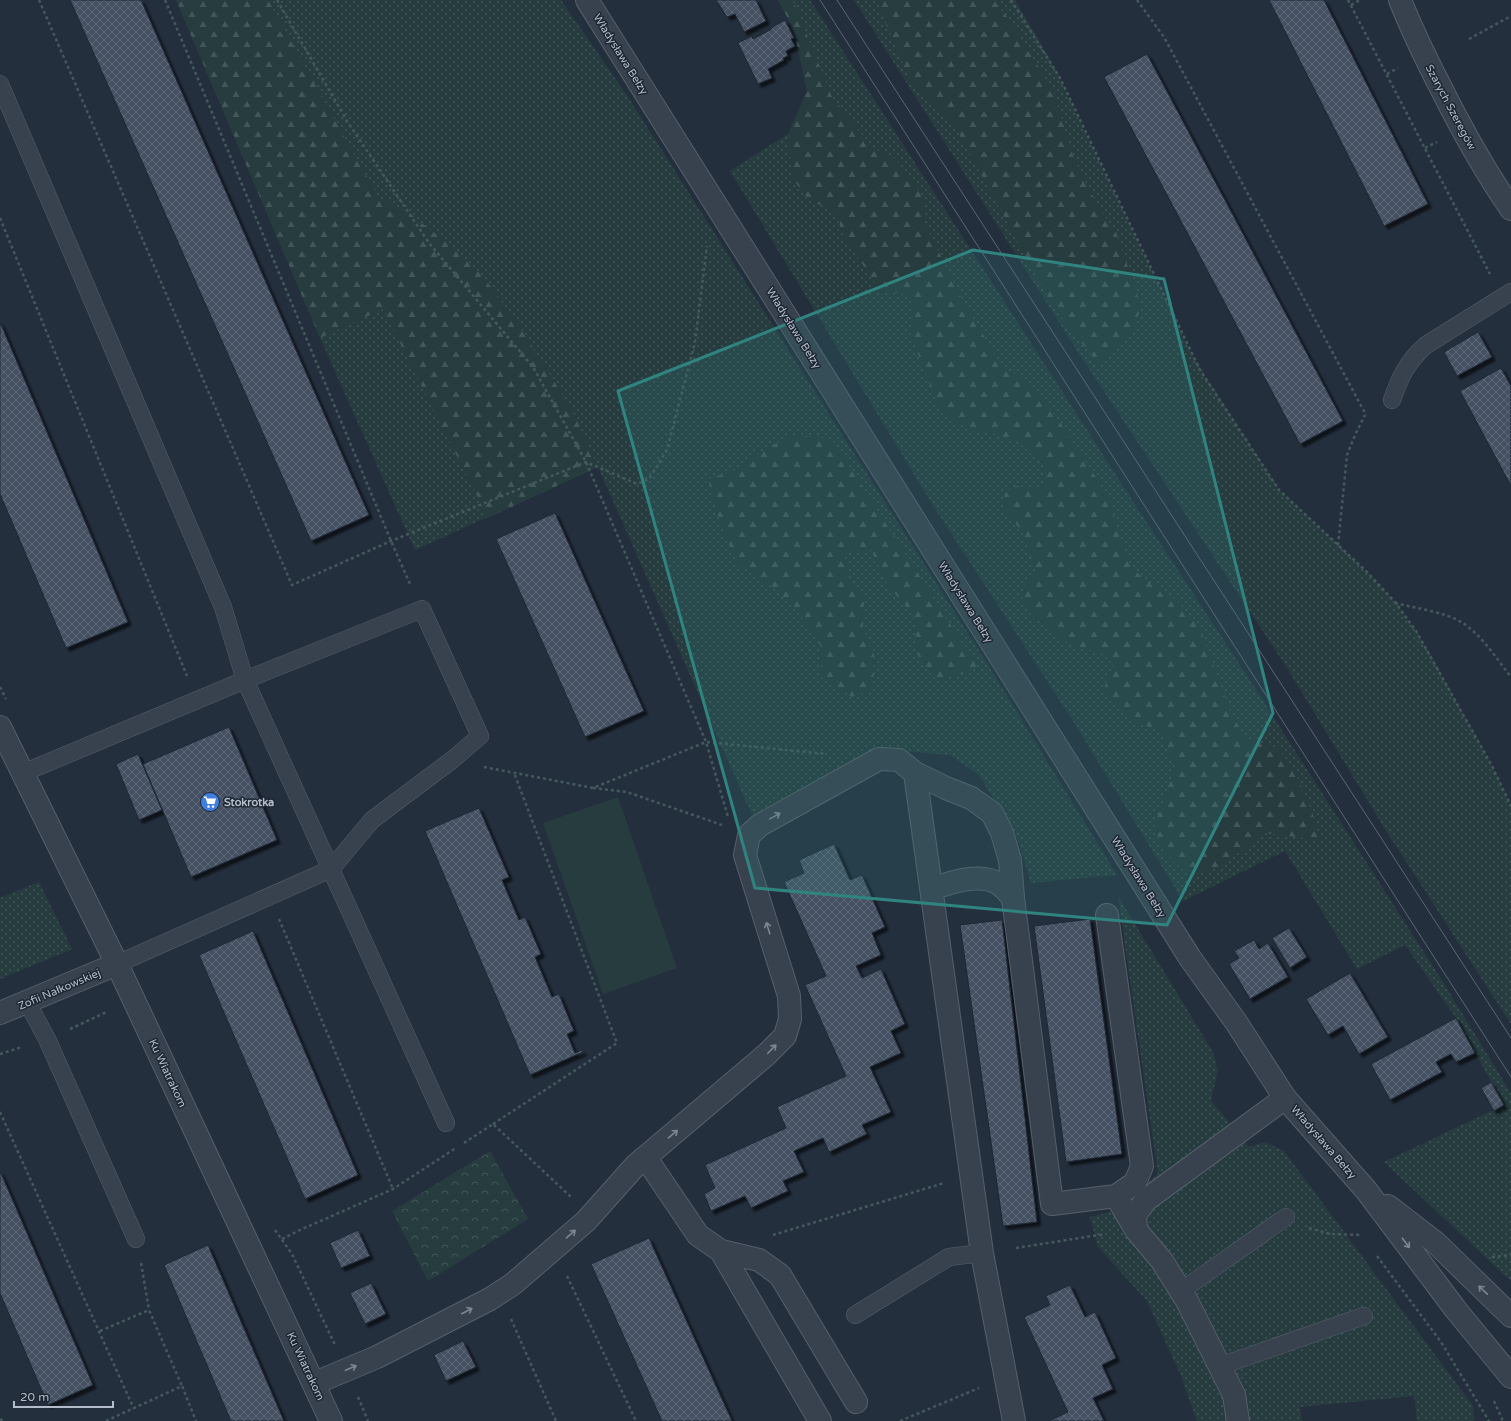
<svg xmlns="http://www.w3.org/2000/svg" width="1511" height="1421" font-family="'Varela Round',sans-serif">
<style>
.grass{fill:url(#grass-dots)}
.forest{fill:url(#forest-firs)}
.park{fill:url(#park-crowns)}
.garden{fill:#263c3f}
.building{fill:url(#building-cross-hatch);stroke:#1f2835;filter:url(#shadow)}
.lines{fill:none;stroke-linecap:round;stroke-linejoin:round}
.service-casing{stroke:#565f6c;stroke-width:18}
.minor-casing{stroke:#565f6c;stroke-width:24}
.path{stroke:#44595c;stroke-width:2.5;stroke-dasharray:3 3;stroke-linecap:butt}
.service{stroke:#38414e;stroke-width:17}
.minor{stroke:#38414e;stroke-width:22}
.tram{stroke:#5a6575;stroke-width:1}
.oneway{stroke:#7c8592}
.marked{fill:#308480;fill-opacity:0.2;stroke:#308480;stroke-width:3;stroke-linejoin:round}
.labels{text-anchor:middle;stroke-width:3;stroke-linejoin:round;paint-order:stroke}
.street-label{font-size:11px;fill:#b4bcc9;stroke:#1d2633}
.poi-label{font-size:11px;font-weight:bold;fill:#b4bcc9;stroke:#1d2633;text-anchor:start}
</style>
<defs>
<pattern id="grass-dots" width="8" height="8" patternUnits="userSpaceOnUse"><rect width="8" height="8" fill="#263c3f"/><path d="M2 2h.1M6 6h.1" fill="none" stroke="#435659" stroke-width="1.8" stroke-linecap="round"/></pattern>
<pattern id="forest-firs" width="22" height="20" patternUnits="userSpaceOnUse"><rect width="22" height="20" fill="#263c3f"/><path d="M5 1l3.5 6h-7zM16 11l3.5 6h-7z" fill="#435659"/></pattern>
<pattern id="park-crowns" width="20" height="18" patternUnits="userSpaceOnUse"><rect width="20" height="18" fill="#263c3f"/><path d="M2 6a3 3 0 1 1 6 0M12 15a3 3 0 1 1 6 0" fill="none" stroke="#435659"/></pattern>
<pattern id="building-cross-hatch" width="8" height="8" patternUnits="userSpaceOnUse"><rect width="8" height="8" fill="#455162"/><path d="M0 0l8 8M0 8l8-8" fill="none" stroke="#5d6877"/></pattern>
<filter id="shadow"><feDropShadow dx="3.5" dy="3.5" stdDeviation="1" flood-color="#0009"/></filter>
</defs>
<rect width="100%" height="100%" fill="#242f3e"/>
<g class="grass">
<polygon points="176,0 561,0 630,100 985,660 1117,875 1031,883 1017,837 979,775 950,755 891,750 862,757 752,815 598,467 415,550 320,338"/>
<polygon points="778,0 810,0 1136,506 1253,685 1441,979 1511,1093 1511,1281 1384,1162 1504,1105 1456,1018 1405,945 1357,969 1285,851 1183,901 1073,721 932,504 730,171 788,134 807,91 794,30"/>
<polygon points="854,0 1015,0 1053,65 1191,353 1279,490 1367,572 1395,602 1416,631 1433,659 1492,766 1511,806 1511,1024 1385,829 1287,668 1074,346"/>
<polygon points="39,882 72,949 0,979 0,898"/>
<polygon points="1118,896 1213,1052 1218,1071 1211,1100 1249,1147 1265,1142 1284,1151 1473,1406 1474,1421 1417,1421 1414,1396 1300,1407 1302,1421 1197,1421 1181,1376 1147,1301 1098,1247 1090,1217 1117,1210 1158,1174"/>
</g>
<g class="forest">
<polygon points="176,0 268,0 378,197 409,213 447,243 483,276 523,332 572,410 598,467 488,518 383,309 320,338"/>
<polygon points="778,0 793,0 832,97 872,148 896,159 925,199 925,224 960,295 1001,365 1026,382 1058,419 1110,499 1119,537 1132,568 1146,580 1177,600 1200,629 1231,713 1246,739 1278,748 1296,774 1316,822 1320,840 1265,833 1219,868 1188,875 1164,853 1154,827 1174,769 1162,732 1128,719 1104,688 1114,665 1100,652 1073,647 1032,617 1020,594 1036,572 1022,532 1003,507 1005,493 1016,486 1032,489 1046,486 1045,468 1023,446 996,434 972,431 941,413 910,333 913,309 908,294 881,292 843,235 835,211 808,200 792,177 788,134 807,91 794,30"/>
<polygon points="878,0 994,0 1014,26 1055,95 1074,159 1100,210 1116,232 1141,306 1132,334 1098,364 1052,305 953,123 910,80 886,24"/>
<polygon points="794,435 832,439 978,668 938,681 919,661 914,617 887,584 871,550 844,553 851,581 864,597 863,627 874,655 873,690 852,697 821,677 822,648 801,616 777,590 737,563 718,516 708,479 735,470 766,448"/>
</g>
<polygon class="park" points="490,1151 528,1219 428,1281 392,1211"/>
<polygon class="garden" points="618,797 677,968 603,994 543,823"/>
<g class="building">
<polygon points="70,0 141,0 369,515 311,541"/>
<polygon points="716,0 756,0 766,21 744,32 735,14 727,17"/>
<polygon points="1269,0 1324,0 1428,204 1384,226"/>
<polygon points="785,20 794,38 791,39 795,46 786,51 788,56 783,58 784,60 768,69 772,78 758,84 738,43 752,36 753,39 770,30 774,26"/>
<polygon points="1147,54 1343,421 1300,444 1104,77"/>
<polygon points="0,322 128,622 66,648 0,494"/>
<polygon points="1478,332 1492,357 1457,376 1444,352"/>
<polygon points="1501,368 1511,386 1511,486 1460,391"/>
<polygon points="555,513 644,711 585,737 496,539"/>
<polygon points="229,727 277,840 191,877 143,764"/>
<polygon points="138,754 162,810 139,820 116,764"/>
<polygon points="479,808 509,877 502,880 519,920 525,917 541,954 535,957 552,997 559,994 574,1031 567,1034 575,1053 582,1050 583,1052 530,1075 425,831"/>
<polygon points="834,844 850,880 862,875 885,927 872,933 881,955 856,966 862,978 881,969 905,1024 891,1031 901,1053 870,1067 891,1112 862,1125 867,1134 829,1152 823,1138 794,1151 804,1172 783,1181 788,1191 751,1208 745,1196 711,1211 704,1194 715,1188 705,1165 786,1128 777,1107 846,1076 805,985 826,976 784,882 804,873 799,860"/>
<polygon points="1090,919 1122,1154 1066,1162 1034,926"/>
<polygon points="1002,920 1037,1222 1003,1226 960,925"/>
<polygon points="1289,928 1307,957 1290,968 1272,938"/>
<polygon points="253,931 358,1175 305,1199 199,955"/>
<polygon points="1254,940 1259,949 1268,943 1288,977 1250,999 1229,964 1239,958 1234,951"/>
<polygon points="1350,973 1388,1037 1359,1054 1343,1026 1328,1035 1306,999"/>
<polygon points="1456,1018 1475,1053 1456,1062 1451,1054 1436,1062 1442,1072 1390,1100 1371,1064"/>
<polygon points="1491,1082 1504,1105 1494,1111 1481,1088"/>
<polygon points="0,1171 93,1385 48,1405 0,1293"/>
<polygon points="358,1230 370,1256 341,1268 330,1243"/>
<polygon points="649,1238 732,1421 662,1421 591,1264"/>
<polygon points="208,1245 284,1421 231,1421 164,1265"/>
<polygon points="371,1283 386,1314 365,1324 350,1293"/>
<polygon points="1070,1285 1085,1317 1095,1312 1116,1358 1102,1365 1113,1389 1093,1398 1104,1421 1049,1421 1068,1412 1024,1317 1050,1305 1046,1296"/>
<polygon points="463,1341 476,1367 446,1381 434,1355"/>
</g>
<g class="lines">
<defs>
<g id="service">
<polyline points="0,84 223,607 245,680 422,609 480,736 452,760 372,820 331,869 117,964"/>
<path d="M1392 400C1400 377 1407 362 1426 345L1511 292"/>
<polyline points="23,773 245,680 446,1123"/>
<polyline points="27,1002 47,1039 136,1239"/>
<polyline points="1181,1291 1286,1217"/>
<polyline points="855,1315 949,1257 982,1253"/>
<polyline points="1220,1366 1364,1316"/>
</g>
<g id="minor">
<polyline points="587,0 1190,958 1236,1022 1285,1098 1366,1190 1456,1310 1511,1377"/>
<path d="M1400 0C1412 30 1426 59 1441 88 1462 130 1485 171 1511 209"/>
<polyline points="0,727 117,964 331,1421"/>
<polyline points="915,773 982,1253 1014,1421"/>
<polyline points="1013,898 1052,1204 1116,1196 1135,1183 1142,1166 1107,915"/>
<polyline points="0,1013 117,964"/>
<polyline points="643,1159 652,1167 698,1235 721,1251 759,1260 780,1275 856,1402"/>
<polyline points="1116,1196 1136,1230 1162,1261 1187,1301 1234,1395 1238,1421"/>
<polyline points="1388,1206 1436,1243 1511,1316"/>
<polyline points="1136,1230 1135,1215 1146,1200 1285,1098"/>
<polyline points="721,1251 820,1421"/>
<path d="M315 1383 377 1357 490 1299 513 1284 586 1221 635 1166 766 1055 785 1036 790 1019 789 996 745 855 749 835 760 825 879 759 899 760 915 773 946 788 971 798 992 813 1002 833 1010 860 1013 898C1009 893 1004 888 999 884 981 872 951 882 932 889"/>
</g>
</defs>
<use href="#service" class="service-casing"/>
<use href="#minor" class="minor-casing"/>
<g class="path">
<polyline points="39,0 292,585 391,541 586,462 637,484 649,479 667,450 695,342 707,246"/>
<polyline points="165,0 391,541 411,586"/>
<polyline points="277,0 347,121 429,243 533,367 586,462 706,742 728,817"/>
<polyline points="1011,0 1060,78 1200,370 1279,490 1367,572 1395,602 1416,631 1492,766 1511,806"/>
<polyline points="1137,0 1164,37 1366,415"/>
<polyline points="1348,0 1490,274"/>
<polyline points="1351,5 1360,0"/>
<polyline points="1469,39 1511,16"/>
<polyline points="1387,74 1398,68"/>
<polyline points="1425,148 1437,142"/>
<polyline points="0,218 187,676"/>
<polyline points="1338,545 1347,455 1355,435 1365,415"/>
<path d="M1395 603C1414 608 1445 612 1461 622 1480 633 1497 659 1511 677"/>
<polyline points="0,687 6,699"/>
<polyline points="484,767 593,788 706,742 827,754"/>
<polyline points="593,788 627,792 722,825"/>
<polyline points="279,919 393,1189"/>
<polyline points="70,1029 107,1012"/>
<polyline points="0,1054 22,1047"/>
<polyline points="0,1112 134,1409"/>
<polyline points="493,1124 617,1043 514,773"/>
<polyline points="464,1143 493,1124 571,1197"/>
<polyline points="1309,1228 1330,1234 1361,1235"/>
<polyline points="275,1230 292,1254 335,1345"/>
<polyline points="773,1235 944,1183"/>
<polyline points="282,1239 300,1230 393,1189 456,1148"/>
<polyline points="1016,1248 1105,1234"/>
<polyline points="1377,1256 1441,1342 1489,1421"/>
<polyline points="1492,1257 1511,1255"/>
<polyline points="141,1263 149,1310"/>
<polyline points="567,1276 636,1421"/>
<polyline points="511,1319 556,1421"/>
<polyline points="100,1331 149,1310 182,1386"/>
<polyline points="358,1397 368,1421"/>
<polyline points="1494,1401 1503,1421"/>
<polyline points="0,1419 4,1421"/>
<polyline points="106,1421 182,1386 196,1421"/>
<polyline points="900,1421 979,1388"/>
</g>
<use href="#service" class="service"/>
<use href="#minor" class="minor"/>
<g class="tram">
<polyline points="820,0 1511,1077"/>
<polyline points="837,0 1511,1038"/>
</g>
</g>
<defs><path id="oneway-shaft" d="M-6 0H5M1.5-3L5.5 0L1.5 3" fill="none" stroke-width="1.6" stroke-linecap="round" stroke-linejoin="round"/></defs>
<g class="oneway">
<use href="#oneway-shaft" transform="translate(775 816) rotate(-29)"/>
<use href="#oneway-shaft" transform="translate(768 928) rotate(-107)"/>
<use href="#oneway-shaft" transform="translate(772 1049) rotate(-46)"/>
<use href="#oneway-shaft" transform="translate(673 1134) rotate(-40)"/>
<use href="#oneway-shaft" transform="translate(571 1234) rotate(-41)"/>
<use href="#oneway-shaft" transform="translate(1406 1243) rotate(53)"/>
<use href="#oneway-shaft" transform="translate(1483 1290) rotate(-136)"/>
<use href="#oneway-shaft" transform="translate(467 1311) rotate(-27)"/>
<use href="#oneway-shaft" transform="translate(351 1368) rotate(-23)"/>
</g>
<path class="marked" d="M973 250 1164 279 1273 713 1167 925 755 888 618 391Z"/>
<defs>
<symbol id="supermarket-disc" viewBox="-11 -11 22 22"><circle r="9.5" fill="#3f7fe0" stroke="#1d2633"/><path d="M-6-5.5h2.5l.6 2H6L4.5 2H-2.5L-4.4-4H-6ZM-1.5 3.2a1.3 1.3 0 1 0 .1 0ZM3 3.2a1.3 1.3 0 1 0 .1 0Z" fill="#fff"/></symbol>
</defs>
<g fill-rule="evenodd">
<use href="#supermarket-disc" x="199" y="791" width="22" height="22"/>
</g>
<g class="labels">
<g class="street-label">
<text transform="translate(621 54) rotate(58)" y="4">Władysława Bełzy</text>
<text transform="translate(1451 107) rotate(62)" y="4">Szarych Szeregów</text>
<text transform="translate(794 328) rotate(58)" y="4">Władysława Bełzy</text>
<text transform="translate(966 602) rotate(58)" y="4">Władysława Bełzy</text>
<text transform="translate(1139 877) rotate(58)" y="4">Władysława Bełzy</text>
<text transform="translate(59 989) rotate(-23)" y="4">Zofii Nałkowskiej</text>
<text transform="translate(168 1073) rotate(65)" y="4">Ku Wiatrakom</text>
<text transform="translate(1324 1142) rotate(49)" y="4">Władysława Bełzy</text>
<text transform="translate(306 1366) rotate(65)" y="4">Ku Wiatrakom</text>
</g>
<g class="poi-label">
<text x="224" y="806">Stokrotka</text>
</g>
</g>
<path d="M14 1401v6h99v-6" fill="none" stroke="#b4bcc9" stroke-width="2"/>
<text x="20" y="1401" font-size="12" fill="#b4bcc9" stroke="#1d2633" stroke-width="3" paint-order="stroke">20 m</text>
</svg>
